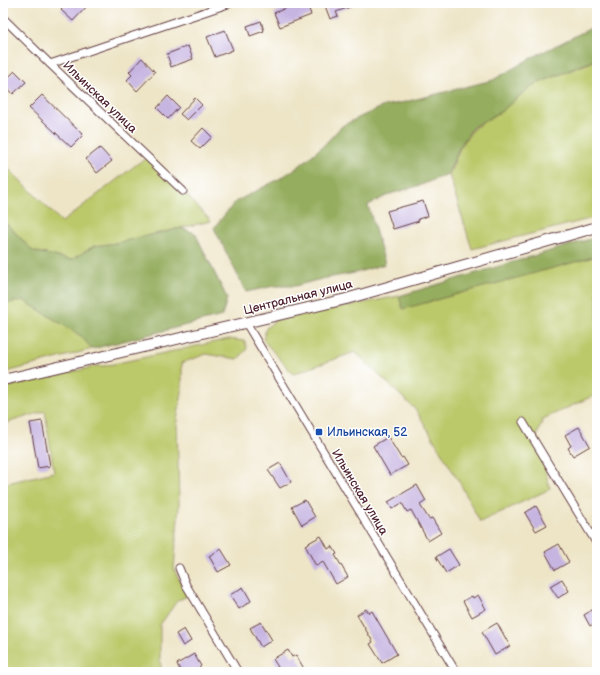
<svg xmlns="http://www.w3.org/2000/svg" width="600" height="675" font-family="'Balsamiq Sans',sans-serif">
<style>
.green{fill:#bcc96b;stroke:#83744b}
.forest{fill:#95ad5f;stroke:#706645}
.building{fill:#c6b4e1}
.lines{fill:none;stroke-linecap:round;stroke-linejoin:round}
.street-casing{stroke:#633d42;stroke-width:9}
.secondary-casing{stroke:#633d42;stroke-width:12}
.street{stroke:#fff;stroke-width:7}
.secondary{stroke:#fff;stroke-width:10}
.transit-dot{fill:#1a4fb4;stroke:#fff;stroke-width:1.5}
.labels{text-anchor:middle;stroke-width:3;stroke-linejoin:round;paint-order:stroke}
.street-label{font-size:12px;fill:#4a1f2b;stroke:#fff}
.transit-label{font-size:12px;fill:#164399;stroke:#fff;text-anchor:start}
</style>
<rect width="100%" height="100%" fill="#fff"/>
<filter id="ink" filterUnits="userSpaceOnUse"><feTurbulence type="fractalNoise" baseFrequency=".025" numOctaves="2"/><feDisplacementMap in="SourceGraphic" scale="8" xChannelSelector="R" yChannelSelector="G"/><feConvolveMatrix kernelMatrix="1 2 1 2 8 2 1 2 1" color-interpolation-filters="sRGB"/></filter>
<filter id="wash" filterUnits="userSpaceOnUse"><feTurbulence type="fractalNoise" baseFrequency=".012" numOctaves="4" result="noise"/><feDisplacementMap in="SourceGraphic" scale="16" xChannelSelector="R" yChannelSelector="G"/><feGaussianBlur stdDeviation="0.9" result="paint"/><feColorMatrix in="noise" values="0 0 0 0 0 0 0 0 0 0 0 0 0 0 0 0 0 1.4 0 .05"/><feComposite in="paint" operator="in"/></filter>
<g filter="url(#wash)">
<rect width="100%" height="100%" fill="#eee5c7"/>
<g class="green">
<polygon points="597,60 597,217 472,249 449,175 460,148 474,128 502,111 531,86"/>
<polygon points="150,156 211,221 116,243 94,246 71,260 33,251 3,220 3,163 62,222 137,164"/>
<polygon points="597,256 597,394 543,419 537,435 550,489 480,522 461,485 416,410 355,352 293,374 263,340 266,328 276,320 399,296 403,308"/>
<polygon points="23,300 81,336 92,349 3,373 3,349 6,347 3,338 3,304"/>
<polygon points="229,339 245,341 247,349 238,359 206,354 182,363 182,393 177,420 179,505 174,569 187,596 177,601 160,625 160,660 162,672 3,672 3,484 54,472 45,411 3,424 3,388 97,366 104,366"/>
</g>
<g class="forest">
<polygon points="597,25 597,59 531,86 502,111 473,127 459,148 448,174 421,185 390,194 368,205 385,264 355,273 321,279 295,286 274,286 246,292 214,228 235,202 279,179 298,167 324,145 342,126 358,118 384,106 405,102 493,80 531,58"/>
<polygon points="3,220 33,251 71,260 94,246 116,243 181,228 195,233 227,298 222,316 92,349 81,336 23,300 3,304"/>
<polygon points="597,237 597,256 403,309 399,296"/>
</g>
<g id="blocks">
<g class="building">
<polygon points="67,3 90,3 73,21 61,10"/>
<polygon points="298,3 307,3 311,15 280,27 274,13"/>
<polygon points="324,3 358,3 358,4 336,12 338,16 330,19"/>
<polygon points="261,21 264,31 250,36 247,26"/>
<polygon points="225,30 233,50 215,57 207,37"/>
<polygon points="188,46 193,59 171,67 167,54"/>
<polygon points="142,58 155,72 137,91 127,80 132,75 129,72"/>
<polygon points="15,71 26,82 13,94 3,82"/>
<polygon points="42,95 83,135 71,147 29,108"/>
<polygon points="168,96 179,107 168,119 157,108"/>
<polygon points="195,98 202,105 187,120 180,114"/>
<polygon points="203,128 212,137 200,149 191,141"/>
<polygon points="100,148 112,161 97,173 86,159"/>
<polygon points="423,201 428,216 418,219 419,221 393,229 387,211"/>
<polygon points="42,421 50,466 38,468 30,423"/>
<polygon points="579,427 590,446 573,456 568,448 571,446 565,435"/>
<polygon points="388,437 401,458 403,457 408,465 390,475 373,446"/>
<polygon points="280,463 291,482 280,488 268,470"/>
<polygon points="417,485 426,501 420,505 429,519 432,518 441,533 428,541 411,510 407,512 402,503 392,509 388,502"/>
<polygon points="305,500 315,517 302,525 292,507"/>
<polygon points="536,506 547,525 536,531 525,513"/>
<polygon points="321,536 328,549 332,546 337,554 335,555 348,577 336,584 323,562 316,566 305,545"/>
<polygon points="559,544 569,562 555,570 545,552"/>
<polygon points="221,549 231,565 218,572 209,556"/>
<polygon points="449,549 459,565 446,573 436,557"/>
<polygon points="562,579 569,591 558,598 550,586"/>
<polygon points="243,587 251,601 239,609 230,595"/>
<polygon points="478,595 486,609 472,617 463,601 472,596 473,598"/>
<polygon points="597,607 597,622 590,626 584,615"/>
<polygon points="366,609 369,613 372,611 397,654 382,663 370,644 373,642 357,615"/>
<polygon points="261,622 272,640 261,647 250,628"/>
<polygon points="497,623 510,646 495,655 482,632"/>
<polygon points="184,629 191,641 183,646 176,634"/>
<polygon points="288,650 292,657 296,655 306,672 281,672 273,659"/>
<polygon points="194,654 201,666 199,668 201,672 181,672 177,664"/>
</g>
</g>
</g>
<g filter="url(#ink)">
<use href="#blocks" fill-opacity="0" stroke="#633d42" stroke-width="1"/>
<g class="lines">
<defs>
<g id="street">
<polyline points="3,18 50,64 183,191"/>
<polyline points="50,64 231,3"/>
<polyline points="246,323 456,672"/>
<polyline points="523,422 597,544"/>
<polyline points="179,568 186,585 238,672"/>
</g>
<polyline id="secondary" points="3,380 346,299 597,227"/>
</defs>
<use href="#street" class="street-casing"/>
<use href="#secondary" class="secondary-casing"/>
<use href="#street" class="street"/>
<use href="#secondary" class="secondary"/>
</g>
</g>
<rect class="transit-dot" x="315" y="428" width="8" height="8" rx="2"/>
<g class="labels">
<g class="street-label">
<text transform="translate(100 97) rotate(44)" y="4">Ильинская улица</text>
<text transform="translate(298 297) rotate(-14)" y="4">Центральная улица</text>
<text transform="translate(360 492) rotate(59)" y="4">Ильинская улица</text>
</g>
<g class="transit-label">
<text x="327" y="436">Ильинская, 52</text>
</g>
</g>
<rect width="600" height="675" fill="none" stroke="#fff" stroke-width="16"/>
</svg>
